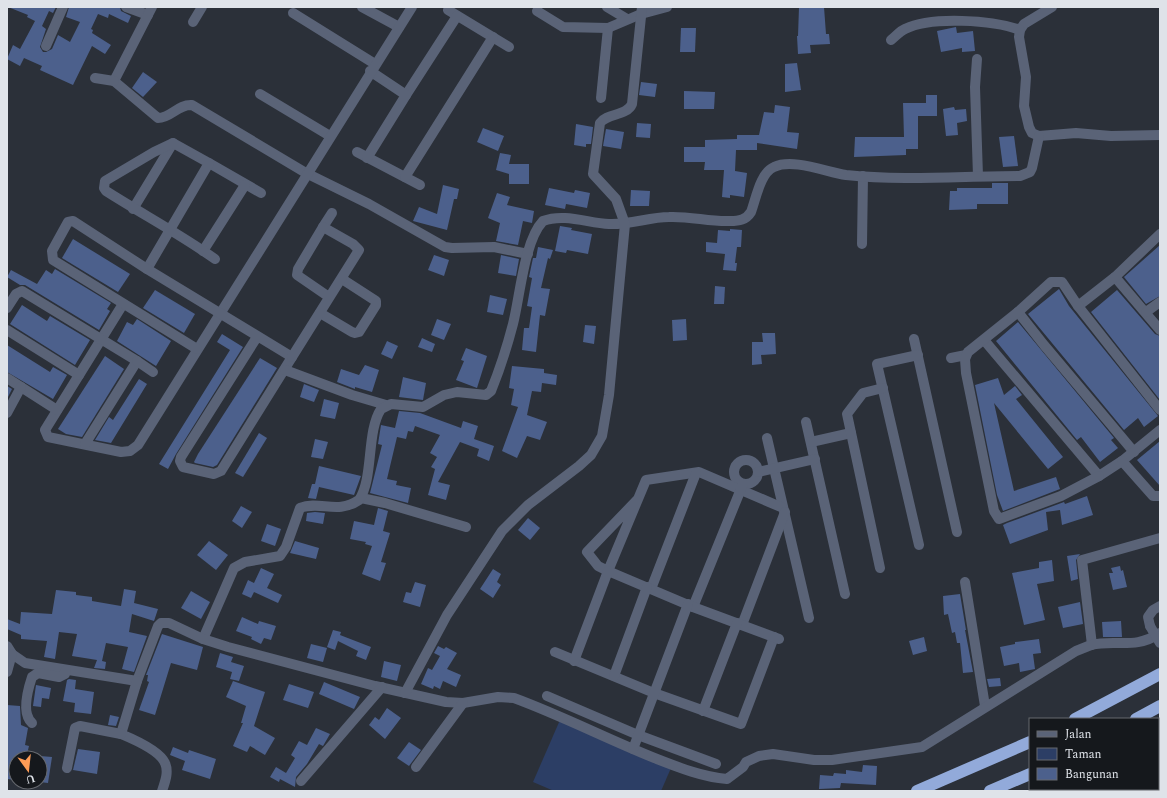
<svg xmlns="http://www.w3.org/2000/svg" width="1167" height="798" font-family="Spectral,serif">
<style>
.green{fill:#2c3e65}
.building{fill:#4c608c}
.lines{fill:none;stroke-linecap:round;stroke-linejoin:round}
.minor{stroke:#5a6377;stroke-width:10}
.motorway{stroke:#92aada;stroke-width:12}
.minor-bridge{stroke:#5a6377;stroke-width:10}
</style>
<rect width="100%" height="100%" fill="#2b3039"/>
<polygon class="green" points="560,720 671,768 661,791 554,791 533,782"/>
<g class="building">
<polygon points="8,7 56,7 53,13 49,11 42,26 46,29 40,47 43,52 46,52 52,49 58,35 70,42 80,22 66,17 69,7 120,7 121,11 131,16 128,23 109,14 108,18 98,14 91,29 93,30 92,33 111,45 105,54 92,46 73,85 40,70 42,66 24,58 20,66 7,59 13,45 20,49 35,21 27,17 28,15"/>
<polygon points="799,7 824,7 826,34 829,34 830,44 810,45 811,53 798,54 797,36 798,36"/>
<polygon points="956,27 957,33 973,31 975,51 962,52 962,48 941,52 937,31"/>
<polygon points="681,28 696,28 695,52 680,52"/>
<polygon points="797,63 801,90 785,92 785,64"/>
<polygon points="143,72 157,82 143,97 132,88"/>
<polygon points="641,82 657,84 655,97 639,95"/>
<polygon points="684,91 715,92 714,109 684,109"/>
<polygon points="926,95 937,95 937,116 918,116 918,149 906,149 906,155 854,157 855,137 904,137 903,103 926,103"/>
<polygon points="775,105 790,107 787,132 799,133 797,149 757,143 757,150 736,150 735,171 747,173 744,197 730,195 730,198 722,197 724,170 704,170 705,162 684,162 684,147 705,147 705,140 737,139 737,135 759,135 764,112 774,113"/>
<polygon points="954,107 955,110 966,109 967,121 957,123 958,135 946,136 943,109"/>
<polygon points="637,123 651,124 650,138 636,137"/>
<polygon points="576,124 593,127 591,144 586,144 586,147 574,145"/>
<polygon points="483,128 504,136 498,151 477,142"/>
<polygon points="606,129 624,132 621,149 603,146"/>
<polygon points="1014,136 1018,166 1003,167 999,137"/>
<polygon points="500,153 511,155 509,164 529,164 529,184 509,184 509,174 496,170"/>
<polygon points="992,183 1008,183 1008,204 977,204 977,209 949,210 950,191 957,191 957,188 992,188"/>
<polygon points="443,185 459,189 457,199 454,199 447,230 413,221 419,207 437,214"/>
<polygon points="549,188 574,193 575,190 590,193 587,208 566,204 565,209 545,205"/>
<polygon points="631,190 650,191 649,206 630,206"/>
<polygon points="497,193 510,197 507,205 534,211 532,223 523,221 518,245 496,241 500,223 488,218"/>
<polygon points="560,226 572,228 571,230 592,234 588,254 567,250 566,253 555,251"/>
<polygon points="730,229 742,230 741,247 737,247 735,263 737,263 736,271 723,270 725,254 706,252 706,242 717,243 718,230 730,231"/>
<polygon points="73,239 130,274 118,292 62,258"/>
<polygon points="1160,245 1160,296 1146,304 1124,277"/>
<polygon points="538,247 553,250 550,259 548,258 541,288 550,289 545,316 540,315 536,352 522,350 524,328 529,328 532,307 527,306 532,278 529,277 533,258 536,258"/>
<polygon points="434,255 449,260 444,276 428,270"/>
<polygon points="501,255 519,259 516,276 498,273"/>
<polygon points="55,269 111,303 107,309 110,311 99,330 25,285 20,285 7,277 11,270 37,284 46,270 52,274"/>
<polygon points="715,286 725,287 724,304 714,304"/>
<polygon points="1059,289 1069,306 1158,416 1144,427 1138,418 1124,430 1028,314"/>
<polygon points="155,290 195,314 184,333 143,308"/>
<polygon points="1117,290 1155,334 1160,336 1160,400 1091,312"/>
<polygon points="490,295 507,299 503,315 487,312"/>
<polygon points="22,305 47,321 50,316 90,340 75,365 10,324"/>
<polygon points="137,319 171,341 156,366 117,341 127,322 133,325"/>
<polygon points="437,319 451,324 444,340 431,335"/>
<polygon points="686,319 687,340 673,341 672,320"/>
<polygon points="1018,322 1114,438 1111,440 1118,448 1100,462 1081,437 1077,440 996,341"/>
<polygon points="585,325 596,326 594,344 583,342"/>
<polygon points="762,333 775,333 776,354 761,355 762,364 752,365 752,342 763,342"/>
<polygon points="222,334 243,347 176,454 168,469 159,464 230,350 217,342"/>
<polygon points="422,338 435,344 432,352 418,347"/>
<polygon points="387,341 398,346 392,359 381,354"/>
<polygon points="7,345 50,372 53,367 67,375 53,399 7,372"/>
<polygon points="466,348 487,356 477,388 456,380 464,361 461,360"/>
<polygon points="105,356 124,369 82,437 66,434 58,429"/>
<polygon points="260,358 277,368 217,465 213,467 195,463 194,462 198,454"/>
<polygon points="365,365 379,370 372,392 355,387 355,389 337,382 341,369 359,375"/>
<polygon points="512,366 544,369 544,373 557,375 556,385 542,383 541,392 532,391 527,415 547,422 540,440 527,436 517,458 502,451 518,407 511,405 514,389 509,388"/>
<polygon points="403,377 426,383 423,400 399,397"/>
<polygon points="998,378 1004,395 1015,386 1022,395 1016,399 1063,457 1048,469 994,403 1014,491 1056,477 1060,489 1003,511 997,495 975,385"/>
<polygon points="139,379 147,384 111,443 95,440 109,417 113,420"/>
<polygon points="304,384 319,390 314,402 300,397"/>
<polygon points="7,386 12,389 7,399"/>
<polygon points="324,399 339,403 335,419 320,416"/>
<polygon points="399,411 420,413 461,428 463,421 478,426 474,439 494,446 489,461 477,456 479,449 460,442 438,482 450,485 446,500 428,495 435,469 431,467 437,457 430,453 440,435 415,426 413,432 408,431 406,439 397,437 387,479 397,481 396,485 411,488 408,503 370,493 382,445 378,444 381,425 395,428"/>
<polygon points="259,433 267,438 243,477 235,473"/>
<polygon points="315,439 328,442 323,459 311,457"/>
<polygon points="1160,441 1160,486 1137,460"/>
<polygon points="319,466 361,476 354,495 319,487 316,499 308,498 312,484 315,484"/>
<polygon points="1087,496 1093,515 1062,525 1060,510 1046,512 1048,530 1010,544 1003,525 1007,523 1064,502 1065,504"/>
<polygon points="241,506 252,512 242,528 232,521"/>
<polygon points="378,508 388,511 383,531 390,533 381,562 386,563 380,581 362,574 372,546 365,544 366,542 350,539 354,521 374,525"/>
<polygon points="315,512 325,513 323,524 306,521 307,513"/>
<polygon points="528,518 540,528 530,540 518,530"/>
<polygon points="267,524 281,529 275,546 261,541"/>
<polygon points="209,541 228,555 216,570 197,555"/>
<polygon points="295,541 319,548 316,559 290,553"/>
<polygon points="1080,554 1076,560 1078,579 1071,581 1067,556"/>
<polygon points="1052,560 1054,581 1037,584 1045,620 1024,625 1012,573 1039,568 1039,562"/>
<polygon points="1120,566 1121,571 1123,570 1127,587 1113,590 1109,573 1113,573 1111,568"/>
<polygon points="261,568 274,574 267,588 282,595 278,603 254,592 251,598 242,594 248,580 254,583"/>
<polygon points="493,569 501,574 497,582 501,585 493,598 480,589"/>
<polygon points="415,582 426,585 420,607 403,602 406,592 411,593"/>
<polygon points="124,589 136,591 134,603 158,609 154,621 132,614 129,632 147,636 134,672 122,669 128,647 106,643 102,661 106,662 105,669 94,668 97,660 72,656 77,634 59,632 55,659 44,657 47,641 21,639 21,635 7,629 7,619 20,624 21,612 52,614 56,590 76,592 76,595 92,597 92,601 121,606"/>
<polygon points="191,591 210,602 201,619 181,608"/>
<polygon points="960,594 966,630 965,630 973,672 963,673 960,643 957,643 955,632 952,633 948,614 944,615 943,596"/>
<polygon points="1080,602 1083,624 1063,628 1058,607"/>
<polygon points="242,617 258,624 259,621 276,626 271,640 264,638 261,644 251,639 252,637 236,631"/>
<polygon points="1121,621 1122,637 1103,637 1102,622"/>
<polygon points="333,630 341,632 340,635 371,647 366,660 356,656 358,651 338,641 335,650 327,647"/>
<polygon points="162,634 203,647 197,670 171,663 155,715 139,710 149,682 147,681 148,675 146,675"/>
<polygon points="924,637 927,651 913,655 909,641"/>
<polygon points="1039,639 1041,653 1033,654 1035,669 1020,672 1019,663 1004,666 1000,647 1015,644 1015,642"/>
<polygon points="311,644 327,648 323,662 307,658"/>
<polygon points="438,646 444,649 446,647 457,653 447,669 461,675 456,687 443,681 440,689 434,686 433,689 421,684 428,668 432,670 440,656 434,653"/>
<polygon points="220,653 233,657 231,662 244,666 239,681 230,679 232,672 216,667"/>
<polygon points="384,661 401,665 397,681 381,677"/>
<polygon points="1000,678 1001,686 989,687 987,679"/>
<polygon points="69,679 76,680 75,689 94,692 91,714 74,712 75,703 63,701 67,680"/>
<polygon points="233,681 265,692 254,726 275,738 265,755 250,746 247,752 233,746 243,723 241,723 246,706 226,697"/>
<polygon points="324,682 360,697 354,709 319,694"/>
<polygon points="289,684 314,692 308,708 283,700"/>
<polygon points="36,685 51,688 49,699 42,698 41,707 33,706"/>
<polygon points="7,705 20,706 21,725 28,728 25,745 29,746 26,758 16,758 16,780 7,779"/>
<polygon points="387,708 401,718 385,739 369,725 375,717 379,720"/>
<polygon points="110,715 119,717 116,726 108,725"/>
<polygon points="316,728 330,734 323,746 319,744 307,764 296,777 295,787 280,779 279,782 270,777 276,767 286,773 295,758 291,755 299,741 307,745"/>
<polygon points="409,742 421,750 409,766 397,758"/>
<polygon points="173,747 188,753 189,750 216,759 210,779 182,770 185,761 170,755"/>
<polygon points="78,749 100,752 97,774 73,770"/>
<polygon points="40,756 52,757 48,783 40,782"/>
<polygon points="863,765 877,766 876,785 841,783 840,788 819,789 820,775 833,776 834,773 846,774 846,770 862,772"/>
</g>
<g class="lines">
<g class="minor">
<polyline points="126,7 148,15"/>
<path d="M152 7 114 81 158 118C171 118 178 104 192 105L306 173 369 204 445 247 452 248 494 247 528 254"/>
<polyline points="362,7 399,27"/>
<polyline points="607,7 627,19"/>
<polyline points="1052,7 1024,24 1020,30 1019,37 1026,77 1024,106 1029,127 1032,133 1039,136 1076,133 1111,136 1160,135"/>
<polyline points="448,10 509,47"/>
<polyline points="537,11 563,27 608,28 641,14 667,7"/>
<polyline points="293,13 375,64"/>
<polyline points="193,22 202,7"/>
<path d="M891 40C895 37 900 31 905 29 931 16 993 20 1020 30"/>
<polyline points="46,46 63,7"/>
<polyline points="977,59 975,87 978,176"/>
<polyline points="95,78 114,81"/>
<polyline points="260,94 330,136"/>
<polyline points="406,95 457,16"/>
<polyline points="601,98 608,28"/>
<polyline points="357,152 420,185"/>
<polyline points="367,158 406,95 370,71"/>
<polyline points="209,163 261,193"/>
<polyline points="405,177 493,37"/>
<polyline points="133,209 173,143"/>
<polyline points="323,227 332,213"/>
<polyline points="862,244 863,176"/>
<polyline points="203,251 245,185"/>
<path d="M147 269 209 163 173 143 154 152 105 181 104 188 106 191C142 214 180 234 215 259"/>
<polyline points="1115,277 1160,330"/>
<polyline points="123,304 45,430 48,437 121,452 130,451 138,445 412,7"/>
<polyline points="1078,306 1115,277 1160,234"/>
<polyline points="7,308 16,294 22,291 137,361 85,444"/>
<polyline points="1018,312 1044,345 1134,452"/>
<polyline points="1146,312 1160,302"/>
<polyline points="320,313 352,332 355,333 359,332 376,305 376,301 342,279"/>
<polyline points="7,330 79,375"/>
<polyline points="914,339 957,532"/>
<polyline points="984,340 1099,476 1122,461 1160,430"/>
<polyline points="197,349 53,260 52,251 68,222 73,221 147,269 292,357 221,471 214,474 183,467 180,461 181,457 257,337"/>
<polyline points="918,355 877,364 919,545"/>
<polyline points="292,357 359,250 353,244 323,227 298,269 297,275 329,297"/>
<polyline points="951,358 966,355"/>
<polyline points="137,361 153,372"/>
<polyline points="285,370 352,395 386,405"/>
<polyline points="7,378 57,410"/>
<polyline points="7,413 21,387"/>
<polyline points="806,422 845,594"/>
<polyline points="767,438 809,618"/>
<polyline points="811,442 851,433"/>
<circle cx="746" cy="472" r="12"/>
<polyline points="1122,461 1153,496 1160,496"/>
<polyline points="758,472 815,459"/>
<polyline points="1099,476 1061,496 999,519 994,511 966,373 965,359 968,352 1018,312 1051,282 1062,282 1078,306 1160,410"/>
<polyline points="361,498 385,503 466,527"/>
<polyline points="638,499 587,552 598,566 608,571 646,480 699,472 783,508"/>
<polyline points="880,568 847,414 863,393 883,388"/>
<polyline points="965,582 985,706"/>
<polyline points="651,589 696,473"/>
<polyline points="693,607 743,484"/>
<polyline points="742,625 785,512"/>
<polyline points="1150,626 1148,617 1153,610 1160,606"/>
<path d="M203 639 234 568 245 562 280 556 286 547 300 508C320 500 337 515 359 500 374 478 366 432 381 409L391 404 423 407 444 395 457 392 486 395 491 391C500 369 507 347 513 324 520 297 524 241 543 221 564 213 588 223 609 224 630 225 649 217 669 217 690 216 710 222 730 221 739 221 746 220 751 212 756 199 760 173 774 167 793 158 826 172 846 175 903 181 962 176 1020 176L1030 172 1032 168 1039 136"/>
<polyline points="1092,645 1082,560 1160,538"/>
<path d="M7 646 12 654 25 663 137 681 158 626 161 623H169L203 639 228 647 375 686 446 702 463 703 498 697 514 698C563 716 609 740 657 759 680 768 703 777 727 779L743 767 746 762 759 756 773 754 814 760H832L922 747 1076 651C1081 649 1086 647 1091 645 1116 639 1135 650 1160 633"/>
<polyline points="555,652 654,693 741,724 774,637"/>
<polyline points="574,661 608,571 693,607 779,639"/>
<polyline points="7,672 12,654"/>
<polyline points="614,676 647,587"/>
<path d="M137 681 121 734C133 739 160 751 165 763 169 772 165 782 162 791"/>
<path d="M405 693 447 615 502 531 528 505 579 466 591 455 602 436 609 395 625 224 616 199 593 174 600 123C607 113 627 116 632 104L642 7"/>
<polyline points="547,696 638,735 716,764"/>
<polyline points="703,711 737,623"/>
<path d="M32 723C21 713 28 689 32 677L38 673 59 677 65 674 66 670"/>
<polyline points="1158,741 1160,739"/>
<polyline points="633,749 688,604"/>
<polyline points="416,767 463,703"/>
<polyline points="67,768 75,728 80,726 121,734"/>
<polyline points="301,781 382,687"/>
<polyline points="1065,791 1069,789"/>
</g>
<g class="motorway">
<polyline points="1075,719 1160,674"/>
<polyline points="1136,719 1160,706"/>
<polyline points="917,791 1030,742"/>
<polyline points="990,791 1030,774"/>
</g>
<polyline class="minor-bridge" points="1150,626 1160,643"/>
</g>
<rect width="1167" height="798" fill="none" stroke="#dfe3e9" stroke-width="16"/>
<rect x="1029" y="718" width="130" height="72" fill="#15181c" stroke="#66696e"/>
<rect x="1037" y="731" width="20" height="6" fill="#5a6377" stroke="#66696e"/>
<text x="1065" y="738" font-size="12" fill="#dfe3e9">Jalan</text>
<rect x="1037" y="748" width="20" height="12" fill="#2c3e65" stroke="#66696e"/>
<text x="1065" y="758" font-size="12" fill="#dfe3e9">Taman</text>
<rect x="1037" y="768" width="20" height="12" fill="#4c608c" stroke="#66696e"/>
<text x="1065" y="778" font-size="12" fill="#dfe3e9">Bangunan</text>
<g transform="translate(28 770) rotate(165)"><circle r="19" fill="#15181c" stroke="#66696e"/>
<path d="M0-3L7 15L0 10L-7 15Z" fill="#fd9c56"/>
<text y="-6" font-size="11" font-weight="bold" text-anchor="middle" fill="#dfe3e9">U</text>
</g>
</svg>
